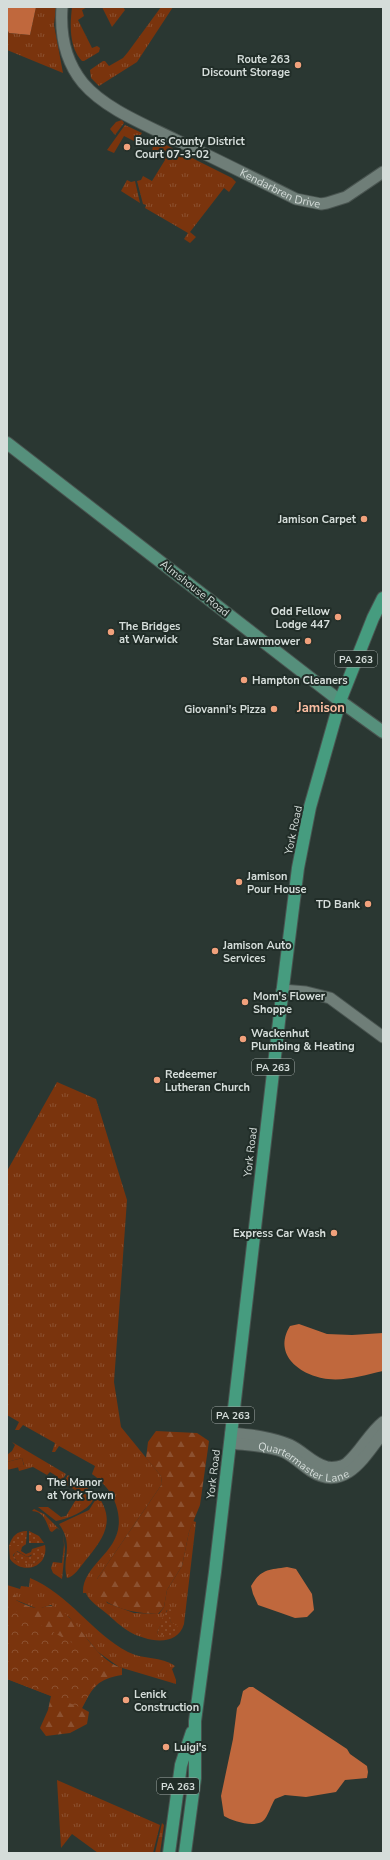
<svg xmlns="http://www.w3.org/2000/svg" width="390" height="1860" font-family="'Nunito Sans',sans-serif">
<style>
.grass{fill:url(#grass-tufts);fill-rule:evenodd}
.forest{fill:url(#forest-firs)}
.park{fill:url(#park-crowns)}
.garden{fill:url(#garden-dots)}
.pitch{fill:#7a340d}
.water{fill:#c0683d}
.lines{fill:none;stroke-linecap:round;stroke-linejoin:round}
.minor-casing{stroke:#495450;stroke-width:13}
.major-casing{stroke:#495450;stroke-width:14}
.highway-casing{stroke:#495450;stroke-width:14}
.minor{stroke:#6f7e78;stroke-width:11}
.major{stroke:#56907c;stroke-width:12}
.highway{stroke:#469c7f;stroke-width:12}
.poi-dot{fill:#f1a17c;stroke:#212d28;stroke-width:1.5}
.labels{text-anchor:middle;stroke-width:4;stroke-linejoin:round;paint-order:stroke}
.shield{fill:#212d28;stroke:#9fa8a5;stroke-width:1}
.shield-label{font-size:10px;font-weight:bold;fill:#d5ddda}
.poi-label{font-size:11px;font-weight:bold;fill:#d5ddda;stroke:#212d28;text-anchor:start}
.street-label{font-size:11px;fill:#d5ddda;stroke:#212d28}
.quarter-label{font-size:13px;font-weight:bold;fill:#fbbea2;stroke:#212d28}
</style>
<defs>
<pattern id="grass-tufts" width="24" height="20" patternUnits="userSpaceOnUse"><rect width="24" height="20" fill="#7a340d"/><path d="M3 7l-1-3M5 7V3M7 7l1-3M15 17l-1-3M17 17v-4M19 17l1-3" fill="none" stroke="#8c5130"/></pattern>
<pattern id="forest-firs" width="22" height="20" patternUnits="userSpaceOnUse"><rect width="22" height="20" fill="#7a340d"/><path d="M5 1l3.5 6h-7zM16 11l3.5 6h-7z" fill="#8c5130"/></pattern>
<pattern id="park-crowns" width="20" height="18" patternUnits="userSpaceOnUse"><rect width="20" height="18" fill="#7a340d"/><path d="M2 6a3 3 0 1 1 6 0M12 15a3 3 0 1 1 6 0" fill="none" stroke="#8c5130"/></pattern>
<pattern id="garden-dots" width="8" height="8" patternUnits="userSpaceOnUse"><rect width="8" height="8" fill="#7a340d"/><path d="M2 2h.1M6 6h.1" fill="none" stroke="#8c5130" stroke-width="1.8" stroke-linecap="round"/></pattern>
</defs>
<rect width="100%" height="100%" fill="#2a3732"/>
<g class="grass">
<polygon points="36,7 56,7 54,25 63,73 7,50 7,29 9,33 30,35"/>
<path d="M72 7H87L82 10 84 16 78 20 92 48 97 46 100 48 99 52 84 61H82C69 47 70 25 72 7Z"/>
<polygon points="102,7 123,7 125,10 112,27"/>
<polygon points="161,7 173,7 137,62 99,86 91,78 90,70 103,61 105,61 109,66 123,58 128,52"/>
<polygon points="122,120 124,123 115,135 110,129 116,122"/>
<polygon points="125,125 142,133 136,142 124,136 114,153 107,150"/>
<polygon points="156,140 232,178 236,182 229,192 224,188 190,232 196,237 190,243 184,239 188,233 145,208 146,205 143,204 137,181 141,180 143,176 152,181 165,160 152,152 153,145"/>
<polygon points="127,180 131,182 135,181 140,203 121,191"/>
<path d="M57 1082 96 1099 127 1200 114 1382 121 1427 161 1476 162 1484 97 1579 107 1603 134 1613 159 1614 164 1607 167 1590 182 1566 189 1532 193 1521 196 1522 184 1624C177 1648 146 1641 130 1632 121 1627 113 1619 106 1613 99 1607 89 1601 86 1593H83C82 1560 131 1551 116 1505 112 1492 103 1482 92 1474L95 1466 59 1446 55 1452H52L55 1443 23 1425 19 1430H15L19 1422 7 1415V1171ZM167 1610 171 1622 173 1625V1635L158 1634 157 1633Z"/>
<polygon points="12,1442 66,1474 61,1482 57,1479 58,1477 50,1472 47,1475 33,1467 19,1471 18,1467 24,1465 22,1458 7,1462 7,1455 12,1451 15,1445"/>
<path d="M68 1475 90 1490 93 1500C88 1511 67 1519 56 1521L38 1507H48L61 1517 66 1516 80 1493 63 1483Z"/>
<path d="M93 1490C118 1518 105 1537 85 1561 80 1567 74 1577 67 1578 61 1558 75 1547 59 1524L89 1510 96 1499Z"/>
<path d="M34 1509 44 1514 60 1530 57 1528 52 1532 50 1531C46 1521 44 1512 32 1511Z"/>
<polygon points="63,1534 65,1549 62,1579 53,1573 51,1568 53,1562 62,1563 64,1545"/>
<path d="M23 1543H26V1544L22 1547 21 1551 26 1554 31 1552 32 1549 45 1545C49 1567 23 1576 10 1559L9 1546H20ZM17 1551 27 1557 33 1554 42 1557 33 1564 15 1560 13 1555Z"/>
<path d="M30 1578C69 1594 92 1633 128 1652 144 1660 161 1656 175 1666L172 1669 176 1680V1684L119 1667 98 1652 69 1617 51 1605 38 1609 16 1600V1596L7 1589V1585L20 1589 21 1586 29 1587Z"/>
<polygon points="57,1780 160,1825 153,1853 98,1853 72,1834 61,1848"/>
<polygon points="162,1823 164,1825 160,1853 155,1853"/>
</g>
<g class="forest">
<path d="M156 1431 197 1433 209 1441 200 1505 189 1532 182 1566 167 1590 164 1607 158 1614C136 1613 115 1610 97 1595V1579L162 1484 161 1476 146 1458 148 1442Z"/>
<path d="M7 1589 12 1590 16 1596V1600C22 1603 29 1607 36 1608 44 1609 49 1603 57 1608 82 1622 93 1659 122 1668V1675C97 1679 93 1687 82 1708L89 1712 87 1724 70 1733 46 1736 40 1728 48 1710 51 1696 7 1679Z"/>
</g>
<polygon class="park" points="7,1606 106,1662 82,1708 7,1679"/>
<g class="garden">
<path d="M27 1531 26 1543 20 1546H9C12 1536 17 1531 27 1531Z"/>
<polygon points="29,1531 39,1536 44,1543 29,1543"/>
<polygon points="42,1548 44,1550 42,1557 33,1564 19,1563 13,1557 16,1551 27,1557 31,1556 35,1550"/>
<path d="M170 1609 172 1611 170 1616 171 1622 178 1627V1631L173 1635H158L157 1633C161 1625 162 1613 170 1609Z"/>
</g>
<polygon class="pitch" points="22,1458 24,1466 7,1470 7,1462"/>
<g class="water">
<polygon points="7,7 36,7 30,35 9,33 7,29"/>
<path d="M299 1324 327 1334 352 1335 383 1333V1371C365 1375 346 1381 328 1379 301 1376 272 1355 290 1326Z"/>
<path d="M287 1567 296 1569 312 1594 314 1610 307 1617 295 1618 281 1613 258 1605 253 1594 251 1586C261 1569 268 1570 287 1567Z"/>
<path d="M249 1687H253L347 1749 350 1754 367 1766 368 1772 367 1778 345 1780 336 1792 306 1797 285 1795 275 1799C271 1805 268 1817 263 1821 254 1828 232 1821 224 1816L221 1796 233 1739 237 1708 240 1704 243 1691Z"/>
</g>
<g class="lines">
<defs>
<g id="minor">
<path id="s1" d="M62 7C60 35 65 61 83 83 105 109 146 125 176 140 216 159 256 179 296 199L321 204 327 203 346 197 383 172"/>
<polyline points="282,990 306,992 330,998 383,1037"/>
<path d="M231 1433C251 1435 272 1437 290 1445 303 1451 313 1464 327 1467 333 1468 342 1467 347 1463 361 1451 369 1433 383 1422"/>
<path id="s2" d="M230 1443C247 1445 268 1445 284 1452 294 1457 302 1465 311 1471 345 1493 365 1456 383 1433"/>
</g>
<polyline id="major" points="7,443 340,701 383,732"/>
<g id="highway">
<polyline points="169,1853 181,1765 192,1732"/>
<polyline points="185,1853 195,1778 195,1721 215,1572 283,987 298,868 310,807 340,701 373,618 383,598"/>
</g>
</defs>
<use href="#minor" class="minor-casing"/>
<use href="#major" class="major-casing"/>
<use href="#highway" class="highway-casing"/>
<use href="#minor" class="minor"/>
<use href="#major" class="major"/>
<use href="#highway" class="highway"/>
</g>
<g class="poi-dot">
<circle cx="298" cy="65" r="4"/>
<circle cx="127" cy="147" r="4"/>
<circle cx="364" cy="519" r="4"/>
<circle cx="338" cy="617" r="4"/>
<circle cx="111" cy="632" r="4"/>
<circle cx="308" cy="641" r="4"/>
<circle cx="244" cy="680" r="4"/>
<circle cx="274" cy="709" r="4"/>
<circle cx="239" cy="882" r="4"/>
<circle cx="368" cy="904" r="4"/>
<circle cx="215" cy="951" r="4"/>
<circle cx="245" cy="1002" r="4"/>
<circle cx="243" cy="1039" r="4"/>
<circle cx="157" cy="1080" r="4"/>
<circle cx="334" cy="1233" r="4"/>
<circle cx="39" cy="1488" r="4"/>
<circle cx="126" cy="1700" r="4"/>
<circle cx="166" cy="1747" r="4"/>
</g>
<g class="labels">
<g class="shield">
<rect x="335" y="651" width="42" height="16" rx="3"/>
<rect x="252" y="1059" width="42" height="16" rx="3"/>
<rect x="212" y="1407" width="42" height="16" rx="3"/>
<rect x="157" y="1778" width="42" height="16" rx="3"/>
</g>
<g class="shield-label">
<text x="356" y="663">PA 263</text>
<text x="273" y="1071">PA 263</text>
<text x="233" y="1419">PA 263</text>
<text x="178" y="1790">PA 263</text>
</g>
<g class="poi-label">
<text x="290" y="63" text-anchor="end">Route 263<tspan x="290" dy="13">Discount Storage</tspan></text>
<text x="135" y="145">Bucks County District<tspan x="135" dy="13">Court 07-3-02</tspan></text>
<text x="356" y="523" text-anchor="end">Jamison Carpet</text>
<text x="330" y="615" text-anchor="end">Odd Fellow<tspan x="330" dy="13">Lodge 447</tspan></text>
<text x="119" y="630">The Bridges<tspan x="119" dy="13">at Warwick</tspan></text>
<text x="300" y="645" text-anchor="end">Star Lawnmower</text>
<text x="252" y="684">Hampton Cleaners</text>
<text x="266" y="713" text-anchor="end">Giovanni's Pizza</text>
<text x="247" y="880">Jamison<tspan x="247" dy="13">Pour House</tspan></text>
<text x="360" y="908" text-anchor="end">TD Bank</text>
<text x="223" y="949">Jamison Auto<tspan x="223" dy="13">Services</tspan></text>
<text x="253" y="1000">Mom's Flower<tspan x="253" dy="13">Shoppe</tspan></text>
<text x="251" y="1037">Wackenhut<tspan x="251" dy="13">Plumbing &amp; Heating</tspan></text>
<text x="165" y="1078">Redeemer<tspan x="165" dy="13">Lutheran Church</tspan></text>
<text x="326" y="1237" text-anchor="end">Express Car Wash</text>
<text x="47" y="1486">The Manor<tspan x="47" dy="13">at York Town</tspan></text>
<text x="134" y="1698">Lenick<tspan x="134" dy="13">Construction</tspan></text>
<text x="174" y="1751">Luigi's</text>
</g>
<g class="street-label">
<text dy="4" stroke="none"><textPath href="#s1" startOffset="306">Kendarbren Drive</textPath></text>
<text transform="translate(195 588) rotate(38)" y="4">Almshouse Road</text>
<text transform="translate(293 830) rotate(-78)" y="4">York Road</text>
<text transform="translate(250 1152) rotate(-83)" y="4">York Road</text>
<text dy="4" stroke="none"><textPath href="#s2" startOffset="78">Quartermaster Lane</textPath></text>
<text transform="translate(213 1474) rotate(-83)" y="4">York Road</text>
</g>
<g class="quarter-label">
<text x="321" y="712">Jamison</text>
</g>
</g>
<rect width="390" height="1860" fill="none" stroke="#d5ddda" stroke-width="16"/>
</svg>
